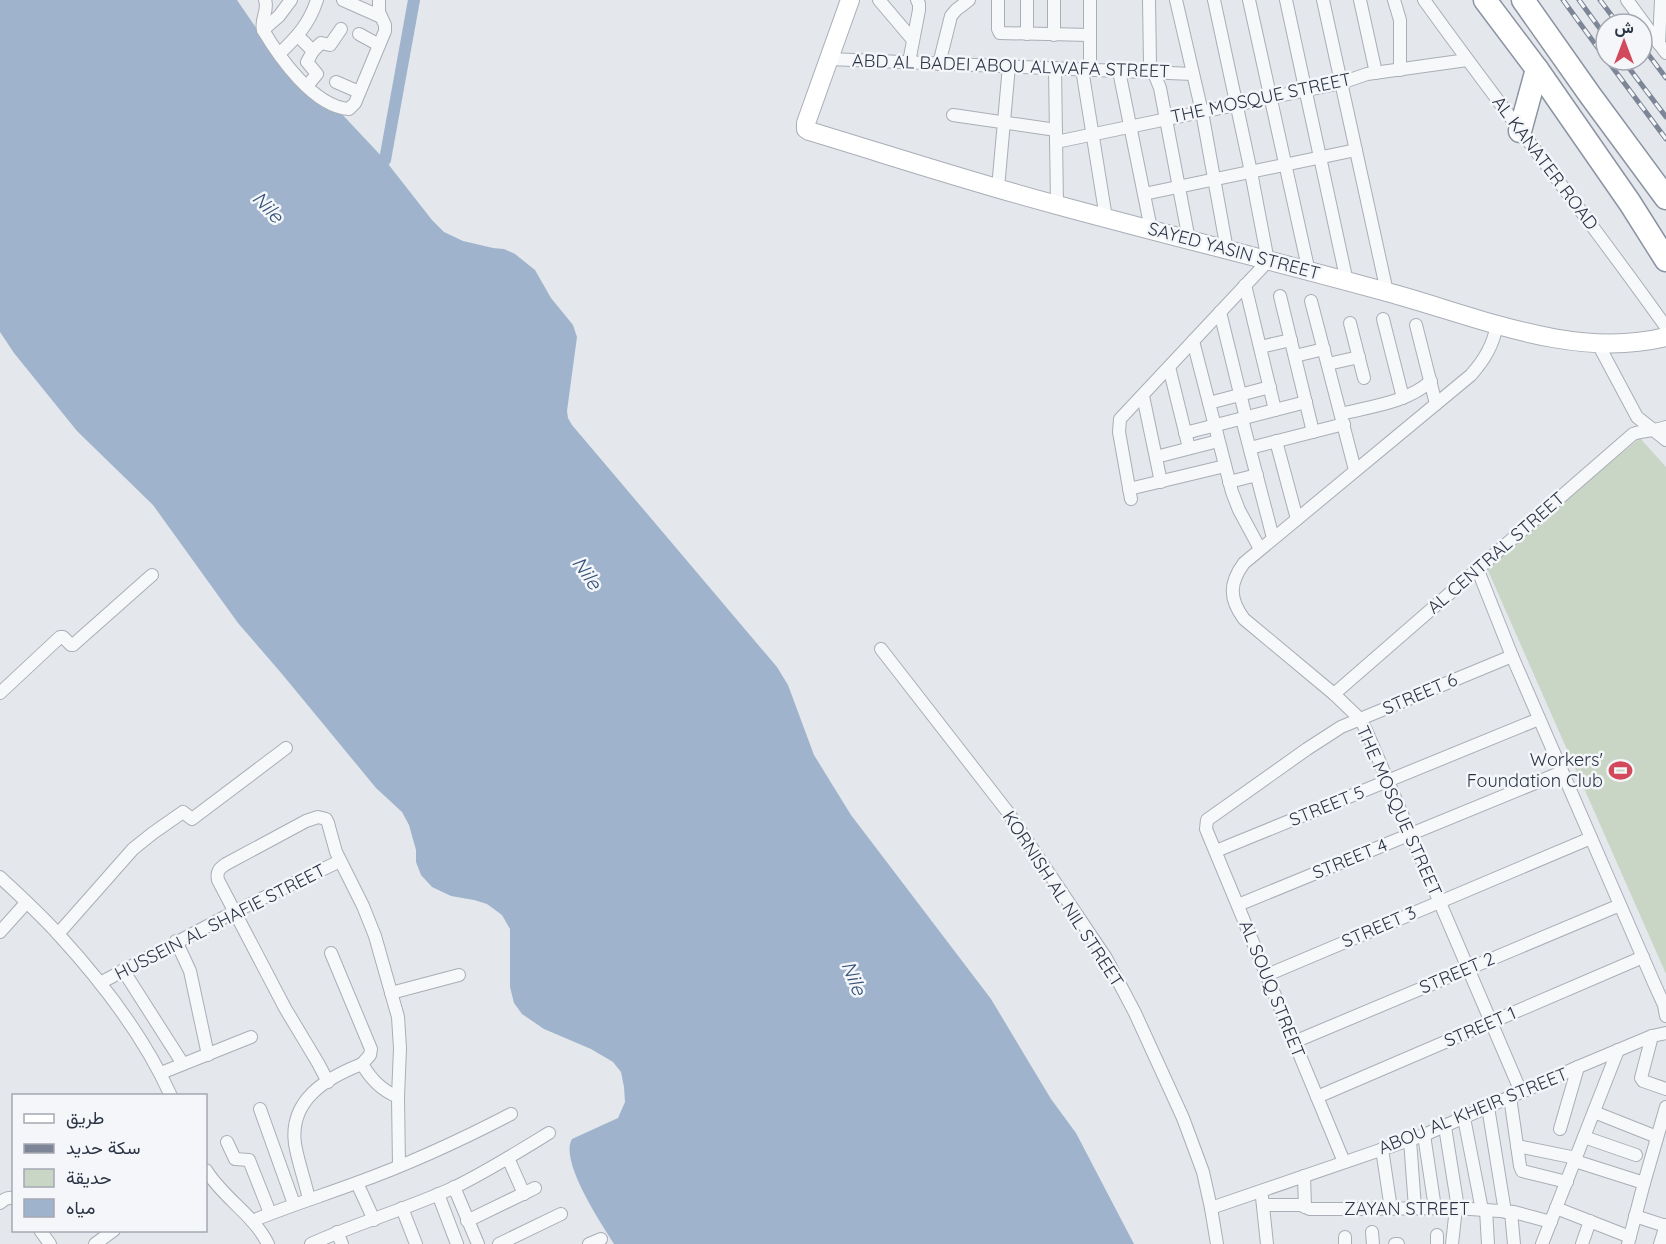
<svg xmlns="http://www.w3.org/2000/svg" width="1666" height="1244" font-family="Quicksand,Vazirmatn,sans-serif">
<style>
.green{fill:#c9d6c5}
.water{fill:#9fb4cc}
.lines{fill:none;stroke-linecap:round;stroke-linejoin:round}
.canal{stroke:#9fb4cc;stroke-width:12}
.street-casing{stroke:#a9aeb7;stroke-width:14}
.secondary-casing{stroke:#a9aeb7;stroke-width:20}
.highway-casing{stroke:#8b94a3;stroke-width:25}
.street{stroke:#f7f8fa;stroke-width:12}
.secondary{stroke:#fff;stroke-width:18}
.highway{stroke:#fff;stroke-width:22}
.rail-casing{stroke:#7d8696;stroke-width:5}
.rail{stroke:#f4f6f9;stroke-width:3;stroke-dasharray:9;stroke-linecap:butt}
.labels{text-anchor:middle;stroke-width:5;stroke-linejoin:round;paint-order:stroke}
.street-label{font-size:18px;fill:#2b3445;stroke:#f4f6f9}
.poi-label{font-size:18px;fill:#2b3445;stroke:#f4f6f9;text-anchor:end}
.water-label{font-size:20px;font-style:italic;fill:#34527a;stroke:#f4f6f9}
</style>
<rect width="100%" height="100%" fill="#e4e7ec"/>
<polygon class="green" points="1640,438 1666,467 1666,974 1486,566"/>
<path class="water" d="M0 0H237L283 67 339 111 385 160 432 220 444 232 463 241 493 248 504 249 515 254 535 270 551 298 573 325 577 337 567 411 568 418 572 425 777 667 788 685 814 755 851 815 991 999 1051 1099 1076 1133 1134 1244H614C601 1223 559 1161 572 1139L618 1118 625 1102 624 1087 621 1072 613 1062 591 1049 544 1029 522 1014 514 1003 510 987V929L502 915 487 904 474 900 451 896 432 887 421 875 416 862V850L409 825 402 812 376 788 282 674 238 623 153 505 77 431 14 353 0 332Z"/>
<g class="lines">
<polyline class="canal" points="385,160 414,0"/>
<defs>
<g id="street">
<path d="M265 0C269 11 260 19 263 30 279 57 314 107 349 109L355 103 385 31V25L379 12V0"/>
<polyline points="343,0 379,16"/>
<polyline points="879,0 913,40"/>
<polyline points="998,0 998,29 1000,33 1090,35"/>
<polyline points="1054,0 1054,35"/>
<polyline points="1090,0 1090,70"/>
<polyline points="1149,0 1150,63 1160,88 1189,240"/>
<polyline points="1176,0 1202,112 1227,250"/>
<polyline points="1249,0 1309,272"/>
<polyline points="1286,0 1347,282"/>
<polyline points="1323,0 1387,292"/>
<polyline points="1360,0 1376,73"/>
<polyline points="1394,0 1400,20 1400,70"/>
<path d="M1424 0C1503 110 1587 216 1666 327"/>
<polyline points="1627,0 1666,53"/>
<polyline points="263,30 279,16 291,0"/>
<polyline points="359,34 379,45"/>
<polyline points="1027,34 1027,0"/>
<polyline points="298,36 313,51 307,62 317,74 307,86"/>
<polyline points="1659,44 1661,0"/>
<polyline points="313,51 321,43 330,45 341,29"/>
<path d="M279 54C297 37 309 24 317 0"/>
<polyline points="829,59 1193,74"/>
<polyline points="909,62 919,10 919,4 917,0"/>
<polyline points="939,64 951,16 956,10 969,0"/>
<polyline points="1055,68 1057,205"/>
<polyline points="1082,69 1106,218"/>
<polyline points="1119,71 1151,229"/>
<polyline points="336,82 359,92"/>
<polyline points="953,115 1056,130"/>
<polyline points="1056,142 1341,83 1367,74 1467,60"/>
<polyline points="998,188 1009,66"/>
<polyline points="1144,194 1356,150"/>
<polyline points="1245,285 1275,410"/>
<polyline points="1280,296 1313,432"/>
<polyline points="1311,301 1355,470"/>
<polyline points="1220,312 1246,418"/>
<polyline points="1383,319 1403,398"/>
<polyline points="1350,323 1364,378"/>
<polyline points="1416,325 1436,404"/>
<path d="M1497 325C1493 345 1485 359 1471 375L1244 563C1229 583 1229 599 1244 619L1334 694 1360 719 1366 730 1521 1092"/>
<polyline points="1193,341 1232,492 1239,510 1260,549"/>
<polyline points="1598,344 1637,417 1666,440"/>
<polyline points="1260,347 1291,340"/>
<polyline points="1295,356 1324,349"/>
<polyline points="1328,364 1359,357"/>
<polyline points="1169,367 1189,448"/>
<polyline points="1143,396 1161,482"/>
<polyline points="1209,403 1270,387"/>
<path d="M1341 414C1372 406 1406 403 1431 381"/>
<polyline points="1242,419 1273,538"/>
<polyline points="1185,433 1306,402"/>
<polyline points="1276,441 1297,519"/>
<polyline points="1250,448 1344,424"/>
<polyline points="1156,457 1218,441"/>
<polyline points="1229,482 1257,475"/>
<polyline points="1129,489 1225,466"/>
<polyline points="1131,499 1119,432 1120,419 1268,261 1251,172 1214,0"/>
<polyline points="1477,568 1512,656 1654,983 1664,1005 1666,1016"/>
<polyline points="881,649 1007,811 1106,958 1135,1013 1183,1118 1203,1172 1211,1208 1217,1244"/>
<polyline points="0,693 60,637 63,637 71,645 73,645 152,575"/>
<path d="M1334 694 1633 434C1644 430 1655 431 1666 427"/>
<polyline points="1216,851 1539,719"/>
<path d="M0 877C20 896 40 914 59 935 103 983 144 1036 171 1096"/>
<polyline points="1238,905 1562,772"/>
<polyline points="0,932 26,903"/>
<polyline points="58,934 133,849 153,833 183,812 192,819 286,748"/>
<polyline points="176,941 190,971 208,1055"/>
<polyline points="331,953 371,1049 370,1055 362,1064"/>
<polyline points="123,970 183,1064"/>
<polyline points="1267,975 1591,838"/>
<polyline points="100,983 234,912 340,861"/>
<polyline points="391,993 459,975"/>
<polyline points="1652,1036 1641,1078 1643,1081 1666,1089"/>
<polyline points="1294,1042 1620,905"/>
<polyline points="161,1073 251,1037"/>
<path d="M328 1082 318 1063 285 1008 218 880C216 871 220 868 226 864L306 821 318 817 326 819 328 823 336 852 363 906 375 936 398 1017 400 1048 398 1097 399 1166"/>
<polyline points="1317,1097 1643,957"/>
<polyline points="1510,1097 1520,1166 1522,1171 1567,1182"/>
<polyline points="1488,1107 1505,1212"/>
<polyline points="260,1109 294,1204"/>
<polyline points="1594,1112 1657,1137"/>
<polyline points="1464,1118 1482,1210"/>
<polyline points="1445,1127 1458,1208"/>
<polyline points="1560,1129 1578,1067"/>
<polyline points="1424,1135 1435,1208"/>
<polyline points="1584,1137 1636,1155"/>
<polyline points="1410,1140 1415,1208"/>
<polyline points="227,1142 235,1159 249,1160 270,1213"/>
<polyline points="1517,1146 1576,1158"/>
<polyline points="1382,1149 1391,1209"/>
<polyline points="508,1158 524,1194"/>
<polyline points="1575,1161 1644,1183"/>
<polyline points="1344,1162 1206,829 1207,820 1307,749 1341,727 1512,656"/>
<path d="M206 1170C223 1198 254 1215 268 1244"/>
<polyline points="1304,1176 1305,1207"/>
<polyline points="357,1183 374,1220"/>
<polyline points="454,1187 478,1244"/>
<polyline points="438,1194 457,1244"/>
<polyline points="1262,1197 1267,1244"/>
<path d="M309 1199C305 1181 298 1162 295 1144 289 1100 326 1078 362 1064 371 1079 381 1090 398 1097"/>
<path d="M0 1203C4 1199 8 1197 14 1198"/>
<polyline points="1263,1205 1301,1205 1310,1209 1349,1209 1456,1208 1514,1212 1551,1222"/>
<polyline points="402,1208 416,1244"/>
<polyline points="1211,1208 1424,1135 1578,1067 1652,1036 1666,1033"/>
<polyline points="1556,1208 1630,1237"/>
<polyline points="1486,1210 1488,1244"/>
<polyline points="1511,1212 1514,1244"/>
<polyline points="1635,1216 1666,1226"/>
<path d="M252 1221C286 1207 321 1196 356 1183 409 1164 461 1140 511 1114"/>
<polyline points="467,1221 535,1188"/>
<polyline points="40,1230 50,1244"/>
<polyline points="337,1232 342,1244"/>
<polyline points="1372,1232 1373,1244"/>
<polyline points="95,1244 114,1230"/>
<path d="M311 1244C357 1223 407 1209 453 1188 486 1172 518 1152 549 1133"/>
<polyline points="499,1244 561,1214"/>
<polyline points="589,1244 601,1239"/>
<polyline points="1345,1244 1345,1237"/>
<polyline points="1395,1244 1398,1244"/>
<polyline points="1437,1244 1437,1235"/>
<polyline points="1452,1244 1456,1208"/>
<polyline points="1542,1244 1618,1050"/>
<polyline points="1582,1244 1590,1221"/>
<polyline points="1628,1244 1644,1183 1666,1107"/>
<polyline points="1660,1244 1666,1225"/>
</g>
<path id="secondary" d="M850 0 806 123V129L809 131C892 156 974 183 1057 205 1167 235 1278 262 1387 292 1476 316 1573 360 1666 337"/>
<g id="highway">
<polyline points="1485,0 1537,69 1630,203 1666,260"/>
<polyline points="1523,0 1590,95 1666,198"/>
<polyline points="1520,131 1537,69"/>
</g>
</defs>
<use href="#street" class="street-casing"/>
<use href="#secondary" class="secondary-casing"/>
<use href="#highway" class="highway-casing"/>
<use href="#street" class="street"/>
<use href="#secondary" class="secondary"/>
<use href="#highway" class="highway"/>
<defs>
<g id="rail">
<polyline points="1563,0 1606,59"/>
<polyline points="1579,0 1606,37"/>
<polyline points="1600,0 1618,24"/>
<polyline points="1642,46 1666,78"/>
<polyline points="1607,60 1666,139"/>
<polyline points="1623,60 1666,117"/>
</g>
</defs>
<use href="#rail" class="rail-casing"/>
<use href="#rail" class="rail"/>
</g>
<defs>
<symbol id="stadium-bare" viewBox="-9 -9 18 18"><path d="M0-5a6.5 5 0 1 0 0 10a6.5 5 0 1 0 0-10ZM-3.5-1.8h7v3.6h-7Z" fill="#d1495b" stroke="#f4f6f9" stroke-width="2.5" paint-order="stroke"/></symbol>
</defs>
<g fill-rule="evenodd">
<use href="#stadium-bare" x="1604" y="754" width="33" height="33"/>
</g>
<g class="labels">
<g class="street-label">
<text transform="translate(1011 66) rotate(2)" y="6">ABD AL BADEI ABOU ALWAFA STREET</text>
<text transform="translate(1261 98) rotate(-12)" y="6">THE MOSQUE STREET</text>
<text transform="translate(1545 163) rotate(53)" y="6">AL KANATER ROAD</text>
<text transform="translate(1234 251) rotate(15)" y="6">SAYED YASIN STREET</text>
<text transform="translate(1496 553) rotate(-41)" y="6">AL CENTRAL STREET</text>
<text transform="translate(1420 694) rotate(-23)" y="6">STREET 6</text>
<text transform="translate(1327 806) rotate(-22)" y="6">STREET 5</text>
<text transform="translate(1399 811) rotate(66)" y="6">THE MOSQUE STREET</text>
<text transform="translate(1350 859) rotate(-22)" y="6">STREET 4</text>
<text transform="translate(1063 899) rotate(57)" y="6">KORNISH AL NIL STREET</text>
<text transform="translate(220 922) rotate(-27)" y="6">HUSSEIN AL SHAFIE STREET</text>
<text transform="translate(1379 927) rotate(-23)" y="6">STREET 3</text>
<text transform="translate(1457 973) rotate(-23)" y="6">STREET 2</text>
<text transform="translate(1272 989) rotate(68)" y="6">AL SOUQ STREET</text>
<text transform="translate(1480 1027) rotate(-23)" y="6">STREET 1</text>
<text transform="translate(1473 1111) rotate(-22)" y="6">ABOU AL KHEIR STREET</text>
<text x="1407" y="1215">ZAYAN STREET</text>
</g>
<g class="poi-label">
<text x="1603" y="766">Workers'<tspan x="1603" dy="21">Foundation Club</tspan></text>
</g>
<g class="water-label">
<text transform="translate(268 207) rotate(46)" y="7">Nile</text>
<text transform="translate(587 573) rotate(55)" y="7">Nile</text>
<text transform="translate(854 978) rotate(68)" y="7">Nile</text>
</g>
</g>
<rect x="12" y="1094" width="195" height="138" fill="#f4f6f9" stroke="#a4a8b1" stroke-width="1.5"/>
<rect x="24" y="1114" width="30" height="9" fill="#ffffff" stroke="#a4a8b1" stroke-width="1.5"/>
<text x="66" y="1124" font-size="18" fill="#2b3445">طريق</text>
<rect x="24" y="1144" width="30" height="9" fill="#7d8696" stroke="#a4a8b1" stroke-width="1.5"/>
<text x="66" y="1154" font-size="18" fill="#2b3445">سكة حديد</text>
<rect x="24" y="1169" width="30" height="18" fill="#c9d6c5" stroke="#a4a8b1" stroke-width="1.5"/>
<text x="66" y="1184" font-size="18" fill="#2b3445">حديقة</text>
<rect x="24" y="1199" width="30" height="18" fill="#9fb4cc" stroke="#a4a8b1" stroke-width="1.5"/>
<text x="66" y="1214" font-size="18" fill="#2b3445">مياه</text>
<g transform="translate(1624 42)"><circle r="28" fill="#f4f6f9" stroke="#a4a8b1" stroke-width="1.5"/>
<path d="M0-4.5L10 22L0 15L-10 22Z" fill="#d1495b"/>
<text y="-9" font-size="16" font-weight="bold" text-anchor="middle" fill="#2b3445">ش</text>
</g>
</svg>
